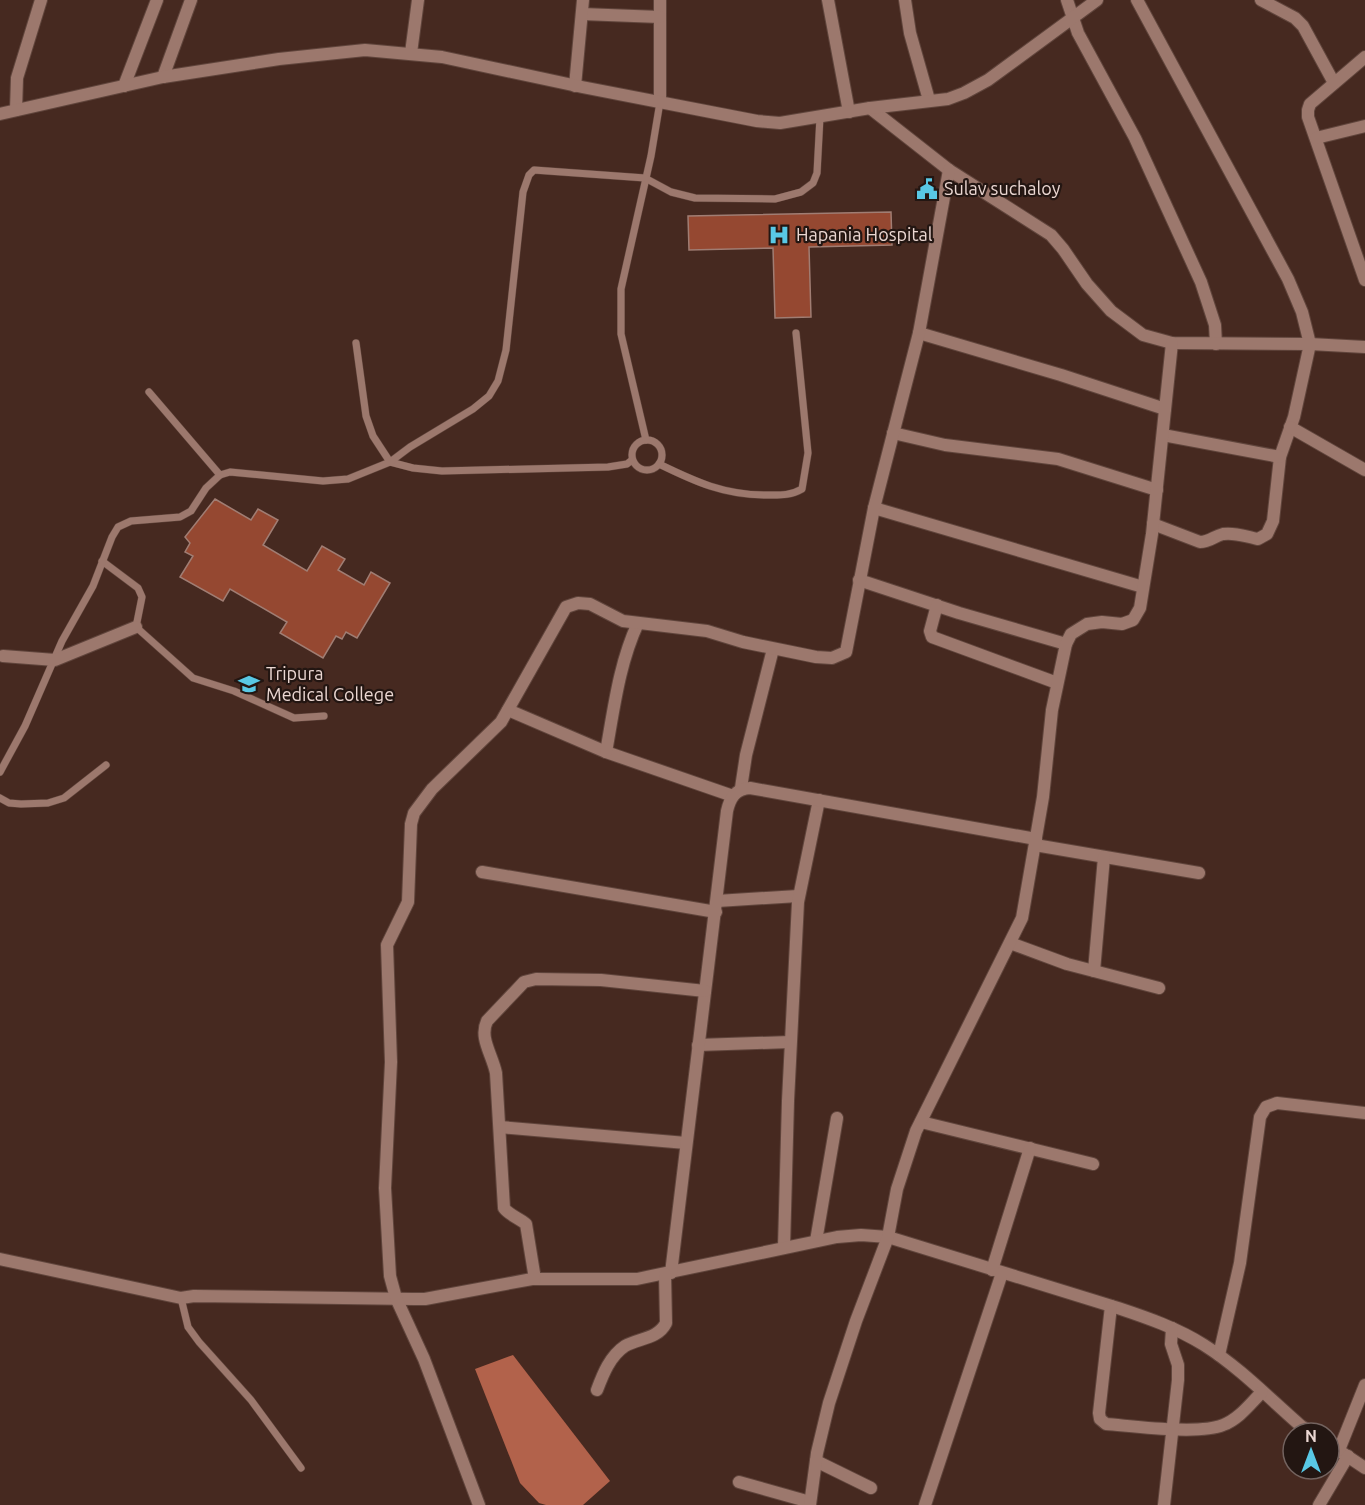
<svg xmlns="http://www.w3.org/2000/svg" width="1365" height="1505" font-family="Ubuntu,sans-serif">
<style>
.water{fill:#b2624b}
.building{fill:#954831;stroke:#a07d73;stroke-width:1.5}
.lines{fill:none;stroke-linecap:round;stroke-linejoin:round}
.service-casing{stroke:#60453c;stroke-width:8}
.minor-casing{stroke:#60453c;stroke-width:14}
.tertiary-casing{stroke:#60453c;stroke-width:14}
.service{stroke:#9c786d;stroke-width:7}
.minor{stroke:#9c786d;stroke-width:12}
.tertiary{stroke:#9c786d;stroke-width:12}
.labels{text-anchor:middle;stroke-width:4.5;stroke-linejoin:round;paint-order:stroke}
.poi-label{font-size:18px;fill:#ebd7d2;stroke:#231612;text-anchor:start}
</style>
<rect width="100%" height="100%" fill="#462920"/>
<polygon class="water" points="513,1355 610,1481 583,1505 546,1505 539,1503 520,1483 475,1369"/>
<g class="building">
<polygon points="891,212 892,245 809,247 811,317 775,318 773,248 689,250 688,216"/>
<polygon points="215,499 251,520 258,509 278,520 263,545 307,571 322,546 345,559 338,570 364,585 371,572 390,583 357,638 346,632 342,639 336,636 323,658 280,633 287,622 230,589 223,601 180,577 193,556 185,552 190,543 185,537"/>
</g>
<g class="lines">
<defs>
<g id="service">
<polyline points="356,343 366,416 373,436 390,462 413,468 442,471 608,467 627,464 632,460"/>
<polyline points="149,392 220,475"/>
<circle cx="647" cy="455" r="15"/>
<polyline points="646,440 621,334 621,289 651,156 660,102"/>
<path d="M659 464C696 482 724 495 766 495 779 495 790 496 802 489L808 453 796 333"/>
<polyline points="102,561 138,588 142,597 136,627 193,678 234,691 294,718 324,716"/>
<polyline points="0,772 25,726 62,641 93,586 112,537 118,527 131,521 180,517 191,511 206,488 220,475 230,472 323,481 348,479 390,462 410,447 473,409 489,396 498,381 506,350 523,192 529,175 534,170 645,178 671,192 695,198 775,199 801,192 813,183 817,173 820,117"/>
<polyline points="0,798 9,803 21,804 48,803 64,798 106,765"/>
<polyline points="181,1298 188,1327 199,1342 251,1400 301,1468"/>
</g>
<g id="minor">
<polyline points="660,0 660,102"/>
<polyline points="828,0 849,112"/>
<polyline points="905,0 910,33 929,100"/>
<polyline points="1067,0 1078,33 1135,138 1201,282 1215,325 1216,344"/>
<path d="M1137 0 1288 279 1302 312 1310 344 1294 417 1280 457 1273 521 1267 534 1258 539C1246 537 1236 532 1223 534 1214 536 1210 542 1200 542L1153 524"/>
<polyline points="1261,0 1295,18 1303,26 1334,83"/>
<polyline points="582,14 660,17"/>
<polyline points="411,53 418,0"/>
<polyline points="1365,57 1310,104 1308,110 1308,117 1365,280"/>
<polyline points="163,77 191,0"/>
<polyline points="124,86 157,0"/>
<polyline points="575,86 583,0"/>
<polyline points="870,108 949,170 1051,235 1063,249 1087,284 1111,311 1143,335 1172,343 1310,344 1365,347"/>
<polyline points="16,110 17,78 41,0"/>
<polyline points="1316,138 1365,126"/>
<polyline points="919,333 1061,375 1165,409"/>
<polyline points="1290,427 1365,470"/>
<polyline points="893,433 945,445 1058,459 1157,490"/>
<polyline points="1163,435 1280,457"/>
<polyline points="874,508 1143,587"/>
<polyline points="859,580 959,613 1066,644"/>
<polyline points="937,605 930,631 932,637 1057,683"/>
<polyline points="3,656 55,660 136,627"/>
<polyline points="508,710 606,752 733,796"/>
<path d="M606 752C614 708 619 664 638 623"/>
<polyline points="741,788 746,755 773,649"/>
<polyline points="1035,845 1199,873"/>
<polyline points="482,872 716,912"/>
<polyline points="717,901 798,896"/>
<polyline points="1010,943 1067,964 1159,988"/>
<polyline points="1094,971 1104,857"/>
<polyline points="698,1045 790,1042"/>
<polyline points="921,1122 1093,1164"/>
<polyline points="500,1127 686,1143"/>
<polyline points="816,1241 837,1118"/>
<polyline points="784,1247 788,1101 798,902 819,800"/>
<path d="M0 1259 181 1298 194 1296 413 1299H425L532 1279H637L837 1237 861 1235 888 1237 1118 1308C1148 1318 1177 1328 1204 1345 1239 1367 1270 1399 1301 1426L1312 1433"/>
<polyline points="992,1270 1030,1148"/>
<path d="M671 1273 727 811C730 798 735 789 750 788L1036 839"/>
<path d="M535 1279 526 1224C519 1218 509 1215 504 1208L496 1073C492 1054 479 1038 487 1021L524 982 536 979 601 980 705 991"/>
<path d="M1111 1306 1099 1413 1100 1419 1106 1424C1133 1426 1199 1435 1223 1425 1239 1419 1250 1404 1262 1392"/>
<polyline points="1219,1355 1240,1263 1260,1117 1266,1107 1277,1103 1365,1113"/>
<path d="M597 1390C603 1374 610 1356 625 1346 639 1338 658 1339 666 1323L665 1274"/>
<polyline points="1329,1444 1365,1468"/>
<polyline points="1339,1450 1365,1385"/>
<polyline points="816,1461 871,1488"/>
<polyline points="739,1482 810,1502"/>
<polyline points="479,1505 424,1359 396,1298 390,1276 385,1188 391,1062 387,945 408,902 411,824 414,813 432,789 501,722 566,607 578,603 590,604 623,621 707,631 743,642 816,657 832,658 846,652 874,508 919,333 949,170"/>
<polyline points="810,1505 817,1453 829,1403 856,1321 888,1237 897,1189 916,1131 1022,918 1043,797 1052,710 1066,644 1071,634 1087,624 1102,622 1122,624 1133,620 1140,608 1152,534 1172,343"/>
<polyline points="925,1505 1002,1273"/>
<polyline points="1164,1505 1178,1380 1178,1365 1171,1344 1172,1328"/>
<polyline points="1319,1505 1348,1456"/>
</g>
<polyline id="tertiary" points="0,114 163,77 279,59 365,50 442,57 582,87 757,121 780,123 870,108 948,99 964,93 988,80 1097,0"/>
</defs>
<use href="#service" class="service-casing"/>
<use href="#minor" class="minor-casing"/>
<use href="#tertiary" class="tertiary-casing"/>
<use href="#service" class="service"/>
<use href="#minor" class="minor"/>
<use href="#tertiary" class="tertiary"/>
</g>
<defs>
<symbol id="civic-bare" viewBox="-9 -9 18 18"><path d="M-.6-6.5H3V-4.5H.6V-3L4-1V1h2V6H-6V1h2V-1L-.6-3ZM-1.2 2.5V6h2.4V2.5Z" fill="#59c8e5" stroke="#231612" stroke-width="2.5" paint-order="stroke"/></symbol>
<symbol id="hospital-bare" viewBox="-9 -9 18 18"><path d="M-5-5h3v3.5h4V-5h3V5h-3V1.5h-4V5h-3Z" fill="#59c8e5" stroke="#231612" stroke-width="2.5" paint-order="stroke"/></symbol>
<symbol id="university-bare" viewBox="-9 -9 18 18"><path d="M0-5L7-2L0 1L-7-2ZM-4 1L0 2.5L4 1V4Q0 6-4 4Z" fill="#59c8e5" stroke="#231612" stroke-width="2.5" paint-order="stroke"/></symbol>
</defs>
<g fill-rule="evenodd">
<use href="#civic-bare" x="912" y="174" width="30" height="30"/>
<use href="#hospital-bare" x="764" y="220" width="30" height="30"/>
<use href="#university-bare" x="234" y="669" width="30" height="30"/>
</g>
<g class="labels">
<g class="poi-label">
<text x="944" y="195">Sulav suchaloy</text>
<text x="796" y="241">Hapania Hospital</text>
<text x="266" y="680">Tripura<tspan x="266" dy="21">Medical College</tspan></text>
</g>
</g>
<g transform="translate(1311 1451)"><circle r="28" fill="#231612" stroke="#73635f" stroke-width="1.5"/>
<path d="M0-4.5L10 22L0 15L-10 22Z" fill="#59c8e5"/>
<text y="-9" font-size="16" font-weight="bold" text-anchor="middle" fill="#ebd7d2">N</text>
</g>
</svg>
